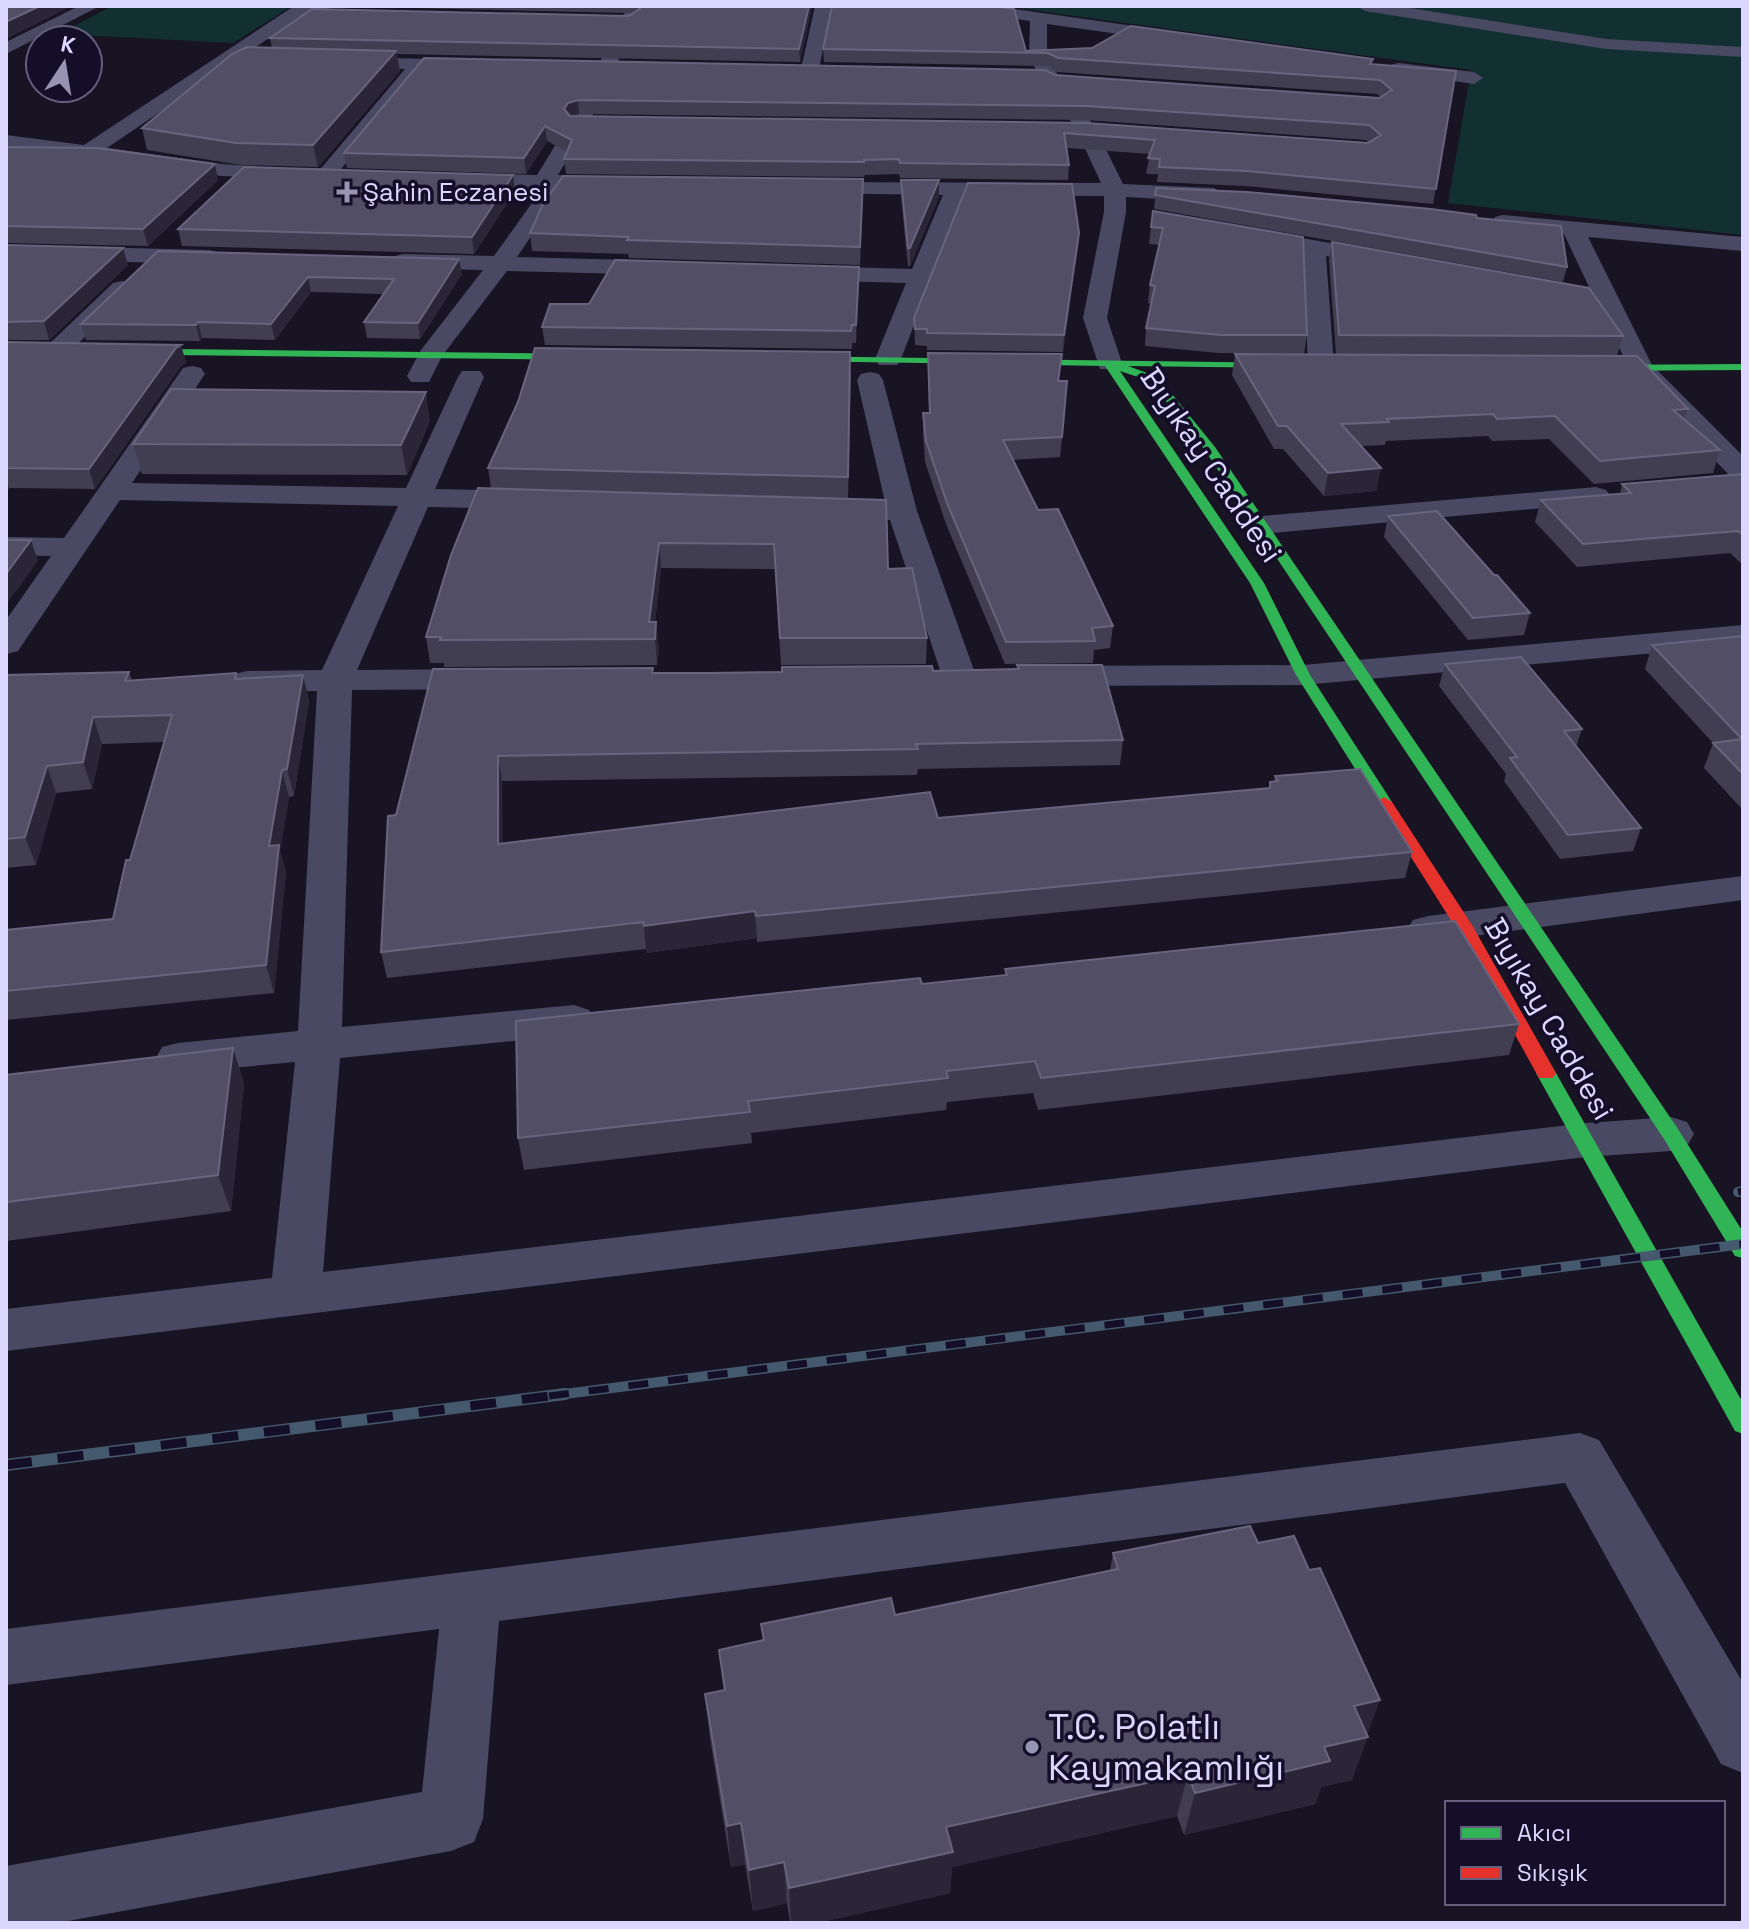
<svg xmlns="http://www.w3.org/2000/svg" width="1749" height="1929" font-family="'Space Grotesk',sans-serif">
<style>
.green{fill:#123031}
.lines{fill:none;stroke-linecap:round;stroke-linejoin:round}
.street{fill:#4a4964;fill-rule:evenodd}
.fast{fill:#30b455;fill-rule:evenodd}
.jam{fill:#e5322d;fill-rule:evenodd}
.rail-far1-casing{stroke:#44596d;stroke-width:10}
.rail-casing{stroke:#44596d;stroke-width:12}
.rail-far1{stroke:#140e29;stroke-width:7;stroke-dasharray:20;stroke-linecap:butt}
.rail{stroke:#140e29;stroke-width:9;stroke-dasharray:26;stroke-linecap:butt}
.wall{fill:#423e52;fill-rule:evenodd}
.shaded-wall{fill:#2a2637}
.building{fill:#524e65;stroke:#68647d;stroke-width:2;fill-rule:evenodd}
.poi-dot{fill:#9793b2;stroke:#140e29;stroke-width:3}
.labels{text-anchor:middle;stroke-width:7;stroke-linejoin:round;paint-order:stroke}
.far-poi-label{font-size:26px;fill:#dcd7ff;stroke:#140e29;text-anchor:start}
.street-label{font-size:30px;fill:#dcd7ff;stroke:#140e29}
.near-poi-label{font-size:36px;fill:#dcd7ff;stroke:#140e29;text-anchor:start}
</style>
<rect width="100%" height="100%" fill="#181423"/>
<g class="green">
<polygon points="112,6 292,6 233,43 59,34"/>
<polygon points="1001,6 1743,6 1743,235 1448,203 1471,70"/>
</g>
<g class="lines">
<g class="street">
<polygon points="79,6 100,6 6,54 6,42"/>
<polygon points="294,6 360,11 368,16 360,21 297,19 107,148 222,164 294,169 305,175 301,179 222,176 6,147 6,135 84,145"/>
<polygon points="628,6 644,6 589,123 558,175 614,177 625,183 614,189 564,188 517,257 669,261 677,263 681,268 677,273 669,275 507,271 442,356 429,382 411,382 407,376 421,350 483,270 403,268 395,266 391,261 395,256 403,254 494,256 542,189 457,185 446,179 457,173 537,175 569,123"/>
<polygon points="815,6 831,6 819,69 810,75 801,69"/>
<polygon points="950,6 993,6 1183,33 1192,38 1183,43 1047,24 1047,59 1096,129 1123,184 1214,188 1225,195 1214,202 1126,197 1126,212 1107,318 1122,363 1118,369 1100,369 1083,318 1104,212 1104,196 964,195 901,359 897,365 879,365 875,359 906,283 803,280 795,278 791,273 795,268 803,266 912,269 943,195 805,193 794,187 797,182 1101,183 1076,129 1029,59 1030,21 958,11"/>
<polygon points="1357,6 1397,6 1606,39 1743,47 1743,57 1606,49 1365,11"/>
<polygon points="342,57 476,60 485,65 476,70 424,69 332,180 318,180 314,176 318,172 405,69 336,66 333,62"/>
<polygon points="1399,63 1474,72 1483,78 1474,84 1393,72 1390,68 1393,64"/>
<polygon points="1503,215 1743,237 1743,251 1588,237 1652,365 1743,456 1743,482 1733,479 1632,374 1598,305 1533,293 1530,288 1533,283 1542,281 1590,289 1564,234 1495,227 1492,222 1495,217"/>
<polygon points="1247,228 1386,253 1394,255 1398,260 1394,265 1386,267 1326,256 1334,365 1330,371 1312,371 1308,365 1303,252 1239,240 1236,235 1239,230"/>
<polygon points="6,245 209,250 217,252 221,257 217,262 209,264 6,259"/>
<polygon points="122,281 131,283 134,288 131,293 65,356 47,356 43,351 47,346 113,283"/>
<polygon points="192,366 201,368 205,374 132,483 406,488 458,377 462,371 480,371 484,377 435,489 529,491 540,494 544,500 540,506 529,509 428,507 357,670 489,669 501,672 506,679 501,686 489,689 352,690 342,1027 574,1005 589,1010 596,1020 589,1030 574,1035 340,1058 323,1272 1586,1123 1671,1117 1687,1122 1694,1134 1687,1146 1671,1151 1586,1157 6,1351 6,1309 272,1278 295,1062 178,1073 162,1069 156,1058 162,1047 178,1043 298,1031 317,691 247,691 235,688 230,681 235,674 247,671 322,670 398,506 120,500 18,651 6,654 6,620 51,556 6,555 6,537 64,538 183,368"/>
<polygon points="870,372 879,374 883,380 917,511 976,676 971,683 959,686 947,683 942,676 890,520 820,515 816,509 820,503 831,500 885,502 857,380 861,374"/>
<polygon points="1596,487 1606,490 1611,496 1606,502 1262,534 1251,531 1247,525 1251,519 1262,516"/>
<polygon points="1743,625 1743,645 1303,685 1047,686 1035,683 1030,676 1035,669 1047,666 1303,665"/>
<polygon points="1743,876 1743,900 1428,942 1413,938 1407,929 1413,920 1428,916"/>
<polygon points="1580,1433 1599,1440 1743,1683 1743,1773 1721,1764 1565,1483 499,1621 483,1819 474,1842 451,1851 57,1923 6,1923 6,1866 422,1792 439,1629 6,1685 6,1629"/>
</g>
<g class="fast">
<polygon points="6,347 592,354 598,357 592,360 6,353"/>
<polygon points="788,356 1296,363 1296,367 1292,368 1128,366 1158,377 1215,447 1678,1129 1743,1232 1743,1258 1735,1256 1664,1139 1204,449 1150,381 1120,371 1264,583 1310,675 1392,802 1390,805 1378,805 1376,802 1296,675 1250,583 1105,366 792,361 786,358"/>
<polygon points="1743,364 1743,370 1588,371 1582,368 1588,365"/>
<polygon points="1546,1066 1553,1068 1556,1073 1743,1403 1743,1434 1735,1431 1536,1073 1539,1068"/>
</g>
<polygon class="jam" points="1384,797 1392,802 1472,925 1556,1073 1553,1078 1539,1078 1454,925 1376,802"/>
<defs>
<g id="rail-far1">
<polyline points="1738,1192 1743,1191"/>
<polyline points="549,1396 1743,1244"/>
</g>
<polyline id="rail" points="6,1465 565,1394"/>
</defs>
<use href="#rail-far1" class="rail-far1-casing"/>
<use href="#rail" class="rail-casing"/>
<use href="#rail-far1" class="rail-far1"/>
<use href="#rail" class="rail"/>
</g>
<g class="wall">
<polygon points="334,6 812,6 800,62 397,54 400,71 318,167 241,165 147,150 142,128 272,48 270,38 628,16 631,14 629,13"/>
<path d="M823 49 1026 51 1372 64 1456 71 1433 204 1245 186 1157 182 1158 174H1146L1150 154 1067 148 1069 165 1068 180 900 178 899 174 865 175 864 177 566 174 564 159 567 152 547 141 526 174 347 168 344 153 424 58 1055 75 1379 98 1381 97 1377 94 1057 72 1047 66 824 62ZM579 114 1086 120 1366 140 1369 143 574 116Z"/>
<polygon points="6,147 218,180 148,246 6,243"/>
<polygon points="901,180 939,180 939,197 910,266 908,266 901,197"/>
<polygon points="1156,188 1477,218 1567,267 1563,282 1154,209"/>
<polygon points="515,191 474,254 182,246 178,229"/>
<polygon points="863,196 860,265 629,258 628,254 532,251 530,233"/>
<polygon points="1153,211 1307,335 1304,354 1219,353 1145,346 1146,328 1152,304 1148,303 1150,285 1159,245 1149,244"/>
<polygon points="1079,233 1063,352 927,350 927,346 915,345 914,318"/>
<polygon points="1332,242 1623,336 1617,355 1336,354 1329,260"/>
<polygon points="6,245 128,265 49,340 6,340"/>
<polygon points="158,251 462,274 420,339 367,338 364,322 384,294 311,292 275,340 202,338 200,341 86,340 81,324"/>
<polygon points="859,267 856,343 852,343 852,349 545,345 542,327 589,304"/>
<polygon points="6,342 181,345 186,363 181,366 95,489 9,488 6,492"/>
<polygon points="928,353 1059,381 1066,400 1060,457 1013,460 1038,510 1113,626 1110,648 1094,650 1093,663 1005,664 946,524 925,462 923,433 923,413 929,413"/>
<polygon points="1235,354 1688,409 1684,419 1720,450 1713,473 1594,484 1549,439 1492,441 1488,436 1386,441 1385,445 1361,446 1381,468 1376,491 1324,496 1283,449 1274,449 1232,375"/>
<polygon points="851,371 848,498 594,491 888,569 927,638 926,664 781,665 775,569 661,568 655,622 659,648 657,665 444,667 444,663 430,663 426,637 491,488 488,468"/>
<polygon points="430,421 407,475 142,474 133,444"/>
<polygon points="1743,474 1743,565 1730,553 1577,567 1535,522 1541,500 1620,494 1622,484"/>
<polygon points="1388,516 1494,575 1530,613 1524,635 1468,640 1384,537"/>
<polygon points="1743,636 1743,810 1704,768 1713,743 1645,669 1652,645"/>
<polygon points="1445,664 1582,729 1576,747 1641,828 1633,851 1560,859 1504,781 1506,774 1439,686"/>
<polygon points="1017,665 1123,740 1120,765 918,769 917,775 502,781 502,844 938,818 1269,788 1270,782 1274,782 1275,776 1412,852 1405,878 757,942 757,938 646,953 646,949 387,978 381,952 396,815 653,668 653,673 1017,669"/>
<polygon points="129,672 132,680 238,679 303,675 309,701 294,796 289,797 280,851 286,872 274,993 6,1020 6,930 113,919 164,742 102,744 92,789 56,793 36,865 6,868 6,675"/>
<polygon points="1005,969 1519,1024 1509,1055 1038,1110 1033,1093 947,1102 946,1110 751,1133 752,1143 524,1170 518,1138 922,984 1005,975"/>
<polygon points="233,1048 244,1084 231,1211 6,1241 6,1075"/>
<polygon points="1258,1543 1367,1734 1352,1780 1321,1787 1315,1804 1184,1835 1177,1816 952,1867 950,1893 817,1923 790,1923 787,1903 753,1911 745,1864 731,1867 710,1738 705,1694 724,1691 719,1650 763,1640 761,1624 895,1615 1110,1571 1113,1553"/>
</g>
<g class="shaded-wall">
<polygon points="40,6 72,6 6,39 6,22"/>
<polygon points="809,6 812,6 800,62 799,49"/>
<polygon points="396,51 400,71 318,167 313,145"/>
<polygon points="578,100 579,114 570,117 564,109 568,103"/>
<polygon points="545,126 547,141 526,174 524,158"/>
<polygon points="215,164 218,180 148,246 143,229"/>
<polygon points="513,175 515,191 474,254 472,237"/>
<polygon points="863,179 863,196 860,265 860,247"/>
<polygon points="939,180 939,197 910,266 910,248"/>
<polygon points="1079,233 1078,248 1063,352 1064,335"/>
<polygon points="123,248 128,265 49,340 44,321"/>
<polygon points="459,259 462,274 420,339 418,323"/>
<polygon points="859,267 859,285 856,343 856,325"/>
<polygon points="308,277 311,292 275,340 271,324"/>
<polygon points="198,322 202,338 200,341 196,325"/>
<polygon points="181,345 186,363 181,366 95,489 89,469 176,348"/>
<polygon points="426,392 430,421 407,475 401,445"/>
<polygon points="1381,468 1376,491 1324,496 1328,473"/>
<polygon points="6,478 9,488 6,492"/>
<polygon points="31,540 38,561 6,605 6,574"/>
<polygon points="659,543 661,568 653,639 649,622"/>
<polygon points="656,622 659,648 657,665 655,639"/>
<polygon points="303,675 309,701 294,796 287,769"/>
<polygon points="93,717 102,744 92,789 83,762"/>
<polygon points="498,756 502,781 503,870 498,844"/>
<polygon points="47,766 56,793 36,865 25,837"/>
<polygon points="282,770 289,797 280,851 286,872 274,993 266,965 269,846"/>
<polygon points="755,911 757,938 646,953 644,926"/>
<polygon points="233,1048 244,1084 231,1211 218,1175"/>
<polygon points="1380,1700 1366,1738 1368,1737 1352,1780 1321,1787 1315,1804 1184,1835 1195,1793 1324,1747 1354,1706"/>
<polygon points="1188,1774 1177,1816 952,1867 950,1893 817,1923 791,1923 789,1888 946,1827"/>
<polygon points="741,1823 745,1864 731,1867 727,1826"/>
<polygon points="784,1862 787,1903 753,1911 749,1870"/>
</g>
<g class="building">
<polygon points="6,6 40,6 6,22"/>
<polygon points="636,6 809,6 799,49 270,38 312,9 628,16 640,9"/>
<path d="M832 6H992L1014 9 1026 51 1092 48 1131 26 1373 59 1370 64 1456 71 1436 189 1247 171 1159 167 1160 159 1148 158 1155 140 1064 133 1069 165 900 163 899 159 864 160V162L564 159 572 140 545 126 524 158 344 153 424 58 1045 70 1055 75 1379 98 1392 90 1380 80 1058 58 1048 53 823 49ZM578 100 1087 106 1369 125 1381 135 1368 143 1087 123 570 116 564 109 568 103Z"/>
<polygon points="247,47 396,51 313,145 236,143 142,128 232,54"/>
<polygon points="6,147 98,148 215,164 143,229 6,226"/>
<polygon points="244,167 513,175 472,237 178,229"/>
<polygon points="563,176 863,179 860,247 627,240 629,237 530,233 543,204"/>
<polygon points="901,180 939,180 910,248 908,248"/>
<polygon points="968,183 1072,184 1079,233 1064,335 927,333 927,329 915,329 914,318"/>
<polygon points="1156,188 1247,192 1431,209 1476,215 1477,218 1561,226 1567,267 1155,195"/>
<polygon points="1153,211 1303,237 1307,335 1221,335 1146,328 1155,286 1150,285 1163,228 1151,227"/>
<polygon points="1332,242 1589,288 1623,336 1339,335"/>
<polygon points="6,245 123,248 44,321 6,322"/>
<polygon points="158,251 459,259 418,323 364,322 394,279 308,277 271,324 198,322 196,325 81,324"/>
<polygon points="615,260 859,267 856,325 852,325 851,331 542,327 550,304 589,304"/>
<polygon points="6,342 181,345 176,348 89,469 6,468"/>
<polygon points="535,348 850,352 848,477 488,468 518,402"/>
<polygon points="928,353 1062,354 1058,381 1067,381 1062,437 1003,440 1038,510 1058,509 1113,626 1092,628 1095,641 1006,642 947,503 926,441 923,413 930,413"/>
<polygon points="1235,354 1637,356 1688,409 1673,410 1720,450 1600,461 1555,416 1497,419 1493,414 1387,419 1389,422 1341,424 1381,468 1328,473 1287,426 1278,426"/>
<polygon points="171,389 426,392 401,445 133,444"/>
<polygon points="1742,474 1743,535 1738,531 1583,544 1541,500 1631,493 1622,484"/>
<polygon points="478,488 886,500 888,569 912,568 927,638 780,638 774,544 659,543 649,622 656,622 655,639 440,640 441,637 426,637 451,555"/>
<polygon points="1437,511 1494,575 1497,575 1530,613 1473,618 1388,516"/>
<polygon points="6,540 31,540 6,574"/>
<polygon points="1743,636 1743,774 1713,743 1742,739 1652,645"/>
<polygon points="1521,657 1582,729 1564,731 1641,828 1568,835 1510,758 1517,757 1445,664"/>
<polygon points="1017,665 1102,665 1123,740 916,744 918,749 498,756 498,844 930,792 938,818 1270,788 1270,782 1278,781 1275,776 1360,769 1412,852 756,916 755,911 644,926 643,922 381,952 388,816 396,815 433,669 653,668 652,673 707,673 782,672 782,667 932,666 933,671 1019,669"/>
<polygon points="129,672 125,681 236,673 235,679 303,675 287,769 282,770 269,846 279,845 266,965 6,991 6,930 113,919 126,860 130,860 172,715 93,717 83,762 47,766 25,837 6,839 6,675"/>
<polygon points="1455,921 1519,1024 1041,1078 1035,1061 946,1071 948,1078 748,1101 750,1112 518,1138 516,1021 920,978 922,984 1007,975 1005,969"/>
<polygon points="233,1048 218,1175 6,1202 6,1075"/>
<polygon points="1250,1526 1258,1543 1294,1536 1309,1570 1320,1568 1380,1700 1354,1706 1368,1737 1324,1747 1330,1761 1195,1793 1188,1774 946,1827 953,1852 789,1888 784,1862 749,1870 741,1823 727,1826 705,1694 725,1690 719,1650 764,1640 761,1624 891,1598 895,1615 1118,1569 1113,1553"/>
</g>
<g class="poi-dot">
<path d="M343 180h8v8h8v8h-8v8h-8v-8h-8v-8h8z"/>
<circle cx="1032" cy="1747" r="8"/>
</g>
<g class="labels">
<g class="far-poi-label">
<text x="363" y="201">Şahin Eczanesi</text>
</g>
<g class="street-label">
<text transform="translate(1211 465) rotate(56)" y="10">Bıyıkay Caddesi</text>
<text transform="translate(1549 1019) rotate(60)" y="10">Bıyıkay Caddesi</text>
</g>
<g class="near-poi-label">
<text x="1048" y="1739">T.C. Polatlı<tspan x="1048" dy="41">Kaymakamlığı</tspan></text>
</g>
</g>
<rect width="1749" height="1929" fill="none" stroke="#dcd7ff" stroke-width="16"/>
<rect x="1445" y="1801" width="280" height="104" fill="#140e29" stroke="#645e7f" stroke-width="2"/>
<rect x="1461" y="1827" width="40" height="12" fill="#30b455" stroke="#645e7f" stroke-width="2"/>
<text x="1517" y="1841" font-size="24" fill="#dcd7ff">Akıcı</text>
<rect x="1461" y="1867" width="40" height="12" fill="#e5322d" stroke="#645e7f" stroke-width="2"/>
<text x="1517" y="1881" font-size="24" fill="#dcd7ff">Sıkışık</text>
<g transform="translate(64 64) rotate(12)"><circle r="38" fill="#140e29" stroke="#645e7f" stroke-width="2"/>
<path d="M0-6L14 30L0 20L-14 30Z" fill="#9793b2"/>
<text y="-12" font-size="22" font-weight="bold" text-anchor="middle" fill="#dcd7ff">K</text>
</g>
</svg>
